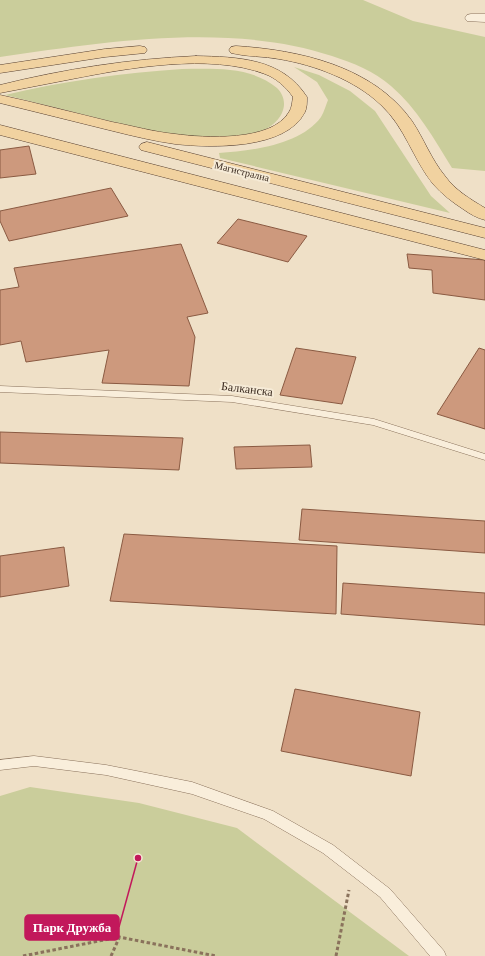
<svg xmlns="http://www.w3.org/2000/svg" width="485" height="956" font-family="'Crimson Pro',serif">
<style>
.green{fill:#cacd9b}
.building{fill:#cd997d;stroke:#8a5a42}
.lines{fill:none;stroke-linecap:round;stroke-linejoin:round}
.lane-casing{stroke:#8a725c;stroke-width:1}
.street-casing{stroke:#8a725c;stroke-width:1}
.primary-casing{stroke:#584030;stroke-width:1}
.path{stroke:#8a725c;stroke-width:3;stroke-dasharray:3.5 2.5;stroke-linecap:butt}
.lane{fill:#f9eedb;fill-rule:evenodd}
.street{fill:#f9eedb;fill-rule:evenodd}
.primary{fill:#f1d2a0;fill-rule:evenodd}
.labels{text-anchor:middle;stroke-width:4;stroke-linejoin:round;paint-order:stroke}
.far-street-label{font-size:10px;fill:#3b2b20;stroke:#f6ebd7}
.street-label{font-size:12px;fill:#3b2b20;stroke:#f6ebd7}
.leader{fill:none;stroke:#c2185b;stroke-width:1.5}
.callout-dot{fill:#c2185b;stroke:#f6ebd7;stroke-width:1.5}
.callout{fill:#c2185b;stroke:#c2185b;stroke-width:1.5}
.callout-label{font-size:13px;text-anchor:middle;font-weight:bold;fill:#fff}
</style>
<rect width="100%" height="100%" fill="#efe0c7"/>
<g class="green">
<path d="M0 0H363L413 21 485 37V171L452 168C434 139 417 108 391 86 374 71 353 63 332 56 230 22 105 42 0 57Z"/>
<path d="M294 67 319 75 350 91 375 111 431 196 450 213 220 158 219 153C250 151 301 145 321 117 324 112 326 105 328 100L317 82Z"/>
<path d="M182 69C214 69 251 66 277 88 284 95 286 104 282 113 278 122 267 130 257 133 204 145 157 132 105 120 72 112 39 103 5 95 64 81 122 73 182 69Z"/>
<polygon points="30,787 139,803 237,828 409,956 0,956 0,796"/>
</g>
<g class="building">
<polygon points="29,146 36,174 0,178 0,150"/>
<polygon points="111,188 128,216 9,241 0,221 0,211"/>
<polygon points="238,219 307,236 288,262 217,243"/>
<polygon points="181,244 208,313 187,317 195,337 189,386 102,383 109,350 26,362 21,341 0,345 0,290 19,287 14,268"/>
<polygon points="407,254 485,260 485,300 433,293 432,270 409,268"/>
<polygon points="296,348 356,357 342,404 280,395"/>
<polygon points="479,348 485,350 485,429 437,414"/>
<polygon points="0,432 183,438 179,470 0,463"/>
<polygon points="310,445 312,467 236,469 234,447"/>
<polygon points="302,509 485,521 485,553 299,540"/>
<polygon points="124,534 337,546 336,614 110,601"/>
<polygon points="64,547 69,586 0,597 0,556"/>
<polygon points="343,583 485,593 485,625 341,614"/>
<polygon points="295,689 420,712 411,776 281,751"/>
</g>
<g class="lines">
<defs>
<g id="lane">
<polygon points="0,386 232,396 374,419 485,454 485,460 373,425 232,402 0,392"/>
<polygon points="34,756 106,765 192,782 273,811 333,845 390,889 444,951 446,956 430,956 380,897 323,853 264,819 192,794 106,775 34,766 0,770 0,760"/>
</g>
<polygon id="street" points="471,14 485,14 485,22 467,21 465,18 467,15"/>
<g id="primary">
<polygon points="140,46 145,47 147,50 145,53 105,57 0,73 0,65 105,49"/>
<path d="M236 46C299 50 373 66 412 121 424 139 431 159 445 176 455 190 470 199 485 208V220C477 218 470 214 463 209 452 202 442 194 433 184 413 159 405 127 381 105 355 80 315 65 279 59 264 56 247 57 231 53L229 50 231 47Z"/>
<path d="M196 56C238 57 282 58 307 97 307 102 307 108 305 112 286 150 211 148 175 144 154 141 133 136 113 131 75 122 38 112 0 103V95C37 103 75 113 112 122 133 126 154 132 175 134 204 138 272 142 289 112 292 108 292 102 293 97 286 87 276 78 265 74 210 53 128 68 72 79 48 84 24 88 0 93V85C64 69 130 59 196 56Z"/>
<polygon points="0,125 485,250 485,260 0,135"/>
<polygon points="147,142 485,228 485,238 141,150 139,147 141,144"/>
</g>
</defs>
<use href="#lane" class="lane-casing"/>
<use href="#street" class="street-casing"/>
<use href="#primary" class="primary-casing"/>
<g class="path">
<polyline points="23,956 119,937 216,956"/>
<polyline points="111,956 119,938"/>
<polyline points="336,956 349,890"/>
</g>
<use href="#lane" class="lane"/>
<use href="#street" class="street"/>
<use href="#primary" class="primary"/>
</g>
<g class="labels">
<g class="far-street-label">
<text transform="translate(242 171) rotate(14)" y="4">Магистрална</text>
</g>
<g class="street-label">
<text transform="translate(247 389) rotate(7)" y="4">Балканска</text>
</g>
</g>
<path class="leader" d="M138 858L119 927"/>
<circle class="callout-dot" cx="138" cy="858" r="4"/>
<rect class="callout" x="25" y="915" width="94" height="25" rx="4"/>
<g class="callout-label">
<text x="72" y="932">Парк Дружба</text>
</g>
</svg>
